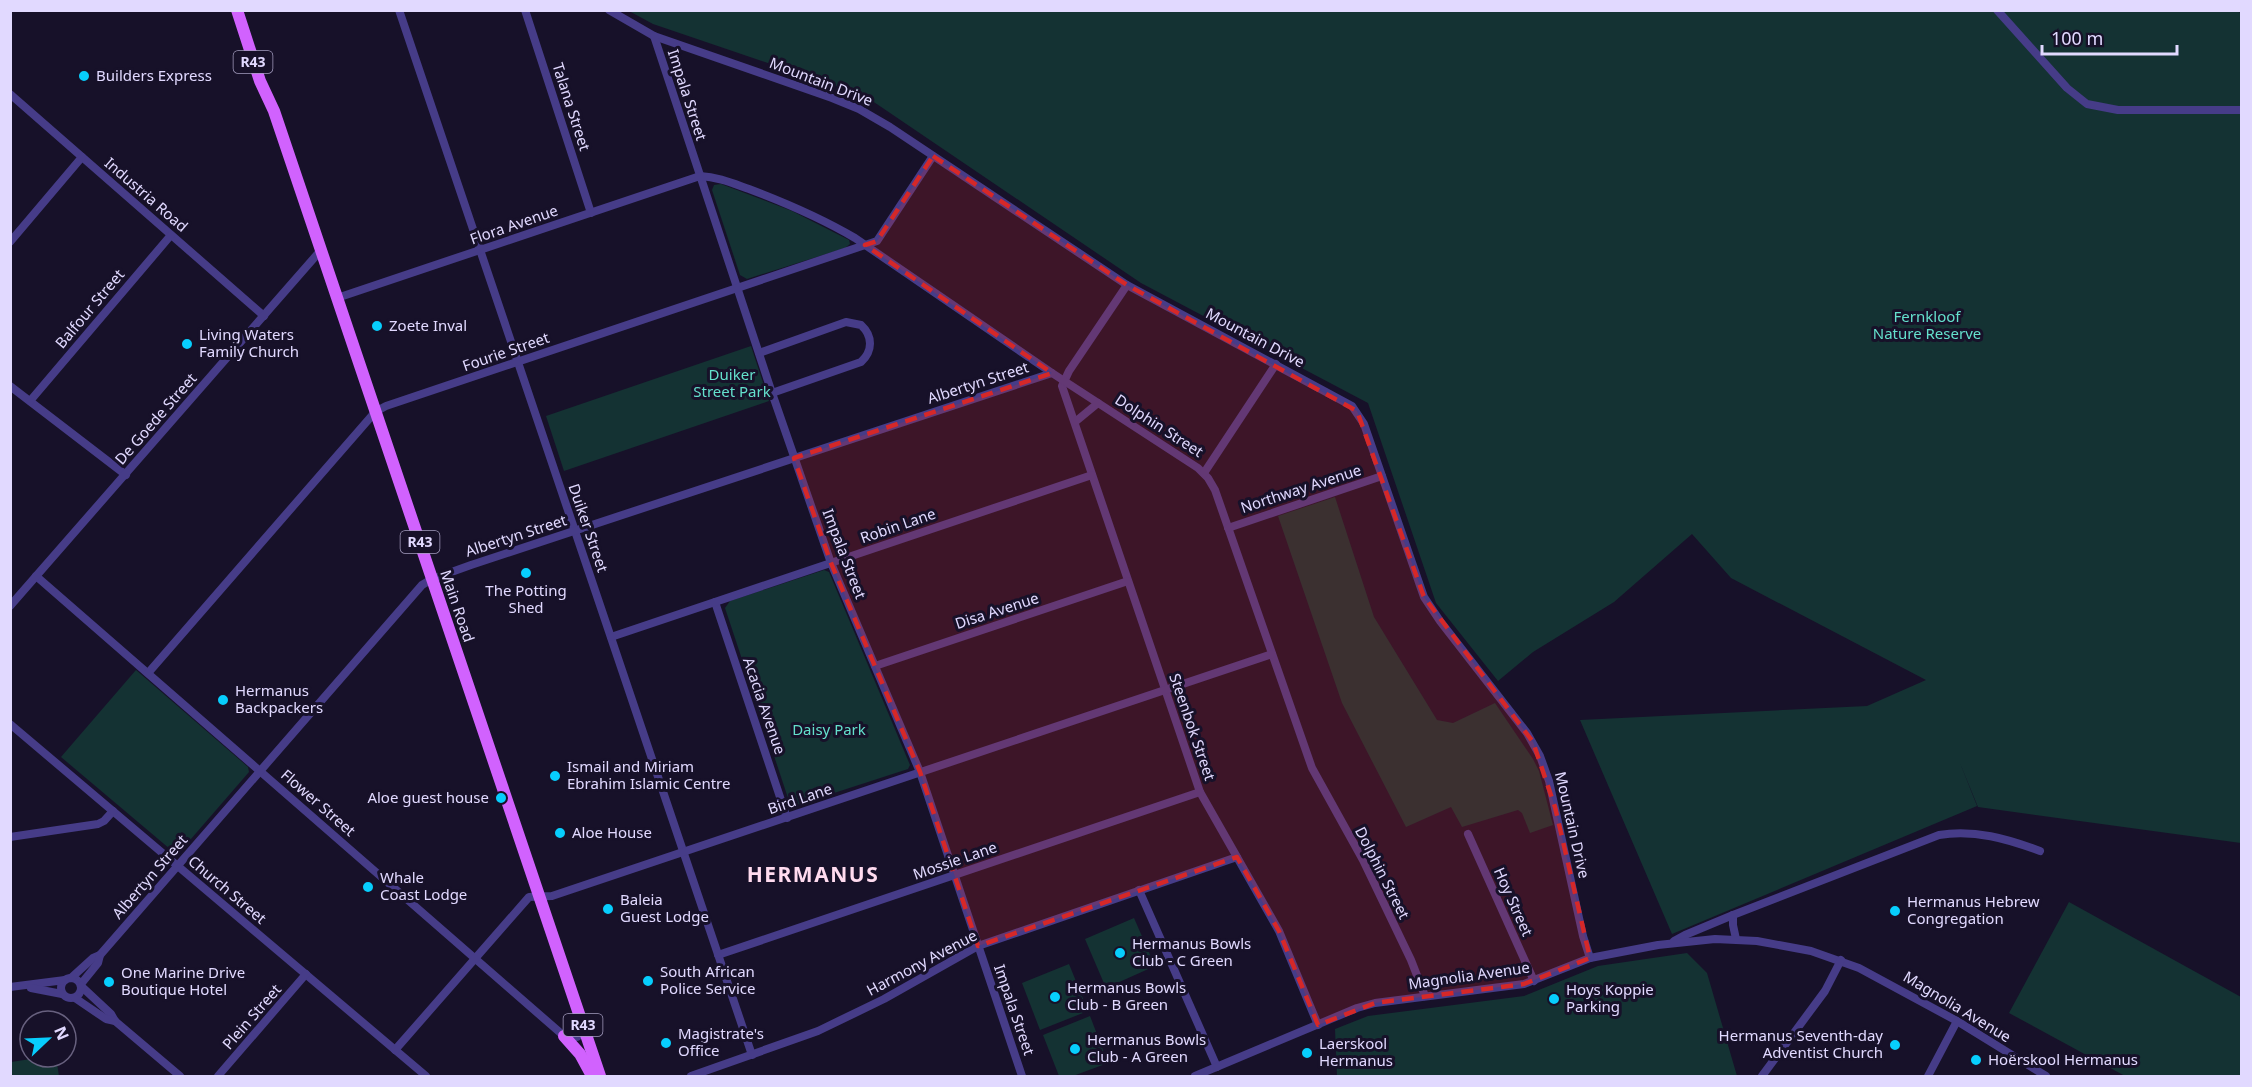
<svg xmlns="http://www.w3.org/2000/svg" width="2252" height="1087" font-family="'Noto Sans',sans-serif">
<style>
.green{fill:#143233}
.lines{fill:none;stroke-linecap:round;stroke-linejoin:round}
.minor{stroke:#463c88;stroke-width:8}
.primary{stroke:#d162fe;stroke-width:12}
.marked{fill:#d62828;fill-opacity:0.2;stroke:#d62828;stroke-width:4.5;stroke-dasharray:12 8;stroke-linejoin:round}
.poi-dot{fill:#07cefd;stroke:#171129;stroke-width:2}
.labels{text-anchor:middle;stroke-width:6;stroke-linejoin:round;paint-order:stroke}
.shield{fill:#171129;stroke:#a49dbf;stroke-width:1.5}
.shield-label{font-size:14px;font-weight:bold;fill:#e1d9ff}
.poi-label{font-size:15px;fill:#e1d9ff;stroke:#171129;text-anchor:start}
.street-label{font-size:15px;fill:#e1d9ff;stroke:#171129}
.park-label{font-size:15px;fill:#64e0cc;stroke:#171129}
.district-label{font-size:21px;font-weight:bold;letter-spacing:1.5px;fill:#ffdbef;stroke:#171129}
</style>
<rect width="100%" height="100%" fill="#171129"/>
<g class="green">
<polygon points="629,11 2237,11 2242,14 2241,843 1978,807 1960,763 1977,806 1672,934 1580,720 1867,706 1926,680 1731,578 1692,534 1614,602 1533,652 1498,681 1436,603 1368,403 1141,283 865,96 653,24"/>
<polygon points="721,184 792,211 849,240 850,244 845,248 747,279 740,275 712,190 714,185"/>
<polygon points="751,346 769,401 564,471 546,416"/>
<polygon points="1335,497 1374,617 1437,720 1453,723 1495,703 1533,759 1539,771 1553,825 1530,833 1522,813 1518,810 1462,827 1451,807 1406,827 1342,703 1278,516"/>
<polygon points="824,570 829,572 910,765 908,769 794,806 789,801 725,608 730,601"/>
<polygon points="136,670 248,767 249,772 184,847 178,850 170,849 61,757"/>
<polygon points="2069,902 2241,997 2241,1076 2125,1076 2009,1013"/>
<polygon points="1134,918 1155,966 1106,988 1085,939"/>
<polygon points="1687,953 1707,973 1737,1076 1337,1076 1335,1029 1368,1016 1524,996 1598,966"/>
<polygon points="1069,964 1088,1011 1040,1030 1022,983"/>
<polygon points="1090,1016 1108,1063 1073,1076 1059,1076 1043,1035"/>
<polygon points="44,1057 56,1057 59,1076 11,1076 11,1062"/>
</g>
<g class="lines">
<g class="minor">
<polyline points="399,10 752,1055"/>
<polyline points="525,10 591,213"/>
<polyline points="609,10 654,36 832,98 859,109 890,127 1127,285 1352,406 1364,424 1424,597 1440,621 1527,733 1540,756 1549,781 1583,936 1590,958"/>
<polyline points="1997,10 2067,88 2087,104 2118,110 2242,110"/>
<polyline points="654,36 772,393 831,563 920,772 1022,1076"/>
<polyline points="10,94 264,316"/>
<polyline points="10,242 82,157"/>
<polyline points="1127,285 1069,371 1062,386 1200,792 1279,931 1318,1025"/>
<path d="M337 298 700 176C718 177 732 183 749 189 786 203 821 218 855 238L1052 373 1198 468 1208 478 1215 490 1312 768 1363 860 1411 960 1425 996"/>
<path d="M759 353 846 322 861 325C873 336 873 351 861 362L772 393"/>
<polyline points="10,386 126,475"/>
<polyline points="30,401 171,235"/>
<polyline points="1075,422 1098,403"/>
<polyline points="1204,473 1276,364"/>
<polyline points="1228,528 1382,476"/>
<polyline points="36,576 564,1036 577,1037 585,1031"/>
<polyline points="715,602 787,818"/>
<polyline points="10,606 321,250"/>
<polyline points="611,637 1092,475"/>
<polyline points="875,666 1128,581"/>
<polyline points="148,673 375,412 386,406 877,241 933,156"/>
<polyline points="10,724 426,1076"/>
<polyline points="1468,834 1534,981"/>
<polyline points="10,837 98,824 104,821 113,811"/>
<polyline points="1139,890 1217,1067"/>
<polyline points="1733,915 1733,925 1736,939"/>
<path d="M1674 941 1685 935 1733 915 1939 835C1974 829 2008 839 2040 851"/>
<polyline points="718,955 1200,792"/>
<circle cx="71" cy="988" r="10"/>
<polyline points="71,978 93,958 100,955 422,585 432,579 471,565 1052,373"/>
<polyline points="81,984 98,963 100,955"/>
<polyline points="81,986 111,1014 115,1021 180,1076"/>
<polyline points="10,987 65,980"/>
<polyline points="31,988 62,994"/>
<polyline points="75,998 106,1019 115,1021"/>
<polyline points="395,1050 529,897 552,896 1272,654"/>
<polyline points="218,1076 306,974"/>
<polyline points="691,1076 818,1031 884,999 978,946 1237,857"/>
<polyline points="1195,1076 1357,1008 1375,1003 1524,984 1590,958 1658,945 1715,939 1757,941 1811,951 1859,968 1957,1021 2046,1076"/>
<polyline points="1762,1076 1825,991 1841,960"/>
<polyline points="1928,1076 1957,1021"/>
</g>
<g class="primary">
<polyline points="237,10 260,81 274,111 600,1076"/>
<polyline points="564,1036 580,1054 592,1076"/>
</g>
</g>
<path class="marked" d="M933 156 1127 285 1357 411 1424 597 1533 742 1555 807 1590 958 1524 984 1375 1003 1318 1025 1279 931 1237 857 978 946 920 772 831 563 794 458 1052 373 865 245 877 241Z"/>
<g class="poi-dot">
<circle cx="84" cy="76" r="6"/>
<circle cx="377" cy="326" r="6"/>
<circle cx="187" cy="344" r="6"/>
<circle cx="526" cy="573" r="6"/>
<circle cx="223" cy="700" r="6"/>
<circle cx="555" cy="776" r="6"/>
<circle cx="501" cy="798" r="6"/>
<circle cx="560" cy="833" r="6"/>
<circle cx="368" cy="887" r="6"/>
<circle cx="608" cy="909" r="6"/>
<circle cx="1895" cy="911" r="6"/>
<circle cx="1120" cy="953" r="6"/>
<circle cx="648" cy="981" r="6"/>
<circle cx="109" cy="982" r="6"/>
<circle cx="1055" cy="997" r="6"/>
<circle cx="1554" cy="999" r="6"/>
<circle cx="666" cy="1043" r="6"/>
<circle cx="1895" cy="1045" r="6"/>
<circle cx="1075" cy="1049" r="6"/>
<circle cx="1307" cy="1053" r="6"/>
<circle cx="1976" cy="1060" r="6"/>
</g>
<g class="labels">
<g class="shield">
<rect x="233.5" y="51" width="39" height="22" rx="4.5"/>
<rect x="400.5" y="531" width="39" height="22" rx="4.5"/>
<rect x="563.5" y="1014" width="39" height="22" rx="4.5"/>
</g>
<g class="shield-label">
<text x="253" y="67">R43</text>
<text x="420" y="547">R43</text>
<text x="583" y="1030">R43</text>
</g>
<g class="poi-label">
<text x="96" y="81">Builders Express</text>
<text x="389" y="331">Zoete Inval</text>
<text x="199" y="340">Living Waters<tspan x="199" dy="17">Family Church</tspan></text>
<text x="526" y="596" text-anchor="middle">The Potting<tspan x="526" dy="17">Shed</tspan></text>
<text x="235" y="696">Hermanus<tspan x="235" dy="17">Backpackers</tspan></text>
<text x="567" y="772">Ismail and Miriam<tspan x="567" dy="17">Ebrahim Islamic Centre</tspan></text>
<text x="489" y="803" text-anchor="end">Aloe guest house</text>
<text x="572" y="838">Aloe House</text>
<text x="380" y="883">Whale<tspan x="380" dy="17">Coast Lodge</tspan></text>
<text x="620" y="905">Baleia<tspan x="620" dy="17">Guest Lodge</tspan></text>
<text x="1907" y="907">Hermanus Hebrew<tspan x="1907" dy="17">Congregation</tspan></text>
<text x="1132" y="949">Hermanus Bowls<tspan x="1132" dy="17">Club - C Green</tspan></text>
<text x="660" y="977">South African<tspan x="660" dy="17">Police Service</tspan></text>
<text x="121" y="978">One Marine Drive<tspan x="121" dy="17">Boutique Hotel</tspan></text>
<text x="1067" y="993">Hermanus Bowls<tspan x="1067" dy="17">Club - B Green</tspan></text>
<text x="1566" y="995">Hoys Koppie<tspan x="1566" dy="17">Parking</tspan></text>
<text x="678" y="1039">Magistrate's<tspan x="678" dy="17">Office</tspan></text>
<text x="1883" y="1041" text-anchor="end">Hermanus Seventh-day<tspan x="1883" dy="17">Adventist Church</tspan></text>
<text x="1087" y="1045">Hermanus Bowls<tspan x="1087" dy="17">Club - A Green</tspan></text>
<text x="1319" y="1049">Laerskool<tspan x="1319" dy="17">Hermanus</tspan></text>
<text x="1988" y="1065">Hoërskool Hermanus</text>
</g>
<g class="street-label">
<text transform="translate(821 82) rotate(21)" y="5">Mountain Drive</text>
<text transform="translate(687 95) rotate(72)" y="5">Impala Street</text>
<text transform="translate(571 107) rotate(72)" y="5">Talana Street</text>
<text transform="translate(146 195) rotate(41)" y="5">Industria Road</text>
<text transform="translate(514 225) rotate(-19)" y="5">Flora Avenue</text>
<text transform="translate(90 309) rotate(-50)" y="5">Balfour Street</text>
<text transform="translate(1255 338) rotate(28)" y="5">Mountain Drive</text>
<text transform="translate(506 352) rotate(-19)" y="5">Fourie Street</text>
<text transform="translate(978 383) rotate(-18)" y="5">Albertyn Street</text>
<text transform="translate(156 419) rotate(-49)" y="5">De Goede Street</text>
<text transform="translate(1159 426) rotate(33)" y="5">Dolphin Street</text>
<text transform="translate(1301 489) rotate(-18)" y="5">Northway Avenue</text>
<text transform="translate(898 526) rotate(-19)" y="5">Robin Lane</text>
<text transform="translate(588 528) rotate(71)" y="5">Duiker Street</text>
<text transform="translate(516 536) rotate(-18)" y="5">Albertyn Street</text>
<text transform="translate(844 554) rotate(69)" y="5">Impala Street</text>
<text transform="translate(457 606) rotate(71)" y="5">Main Road</text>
<text transform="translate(997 611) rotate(-18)" y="5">Disa Avenue</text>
<text transform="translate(764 706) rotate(71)" y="5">Acacia Avenue</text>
<text transform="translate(1192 727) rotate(71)" y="5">Steenbok Street</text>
<text transform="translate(800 799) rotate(-19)" y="5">Bird Lane</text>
<text transform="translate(318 803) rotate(41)" y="5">Flower Street</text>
<text transform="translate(1572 825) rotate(77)" y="5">Mountain Drive</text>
<text transform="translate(955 861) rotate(-19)" y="5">Mossie Lane</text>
<text transform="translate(1382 873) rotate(63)" y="5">Dolphin Street</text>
<text transform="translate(150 877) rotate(-49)" y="5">Albertyn Street</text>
<text transform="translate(227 890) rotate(40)" y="5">Church Street</text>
<text transform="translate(1513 902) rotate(66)" y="5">Hoy Street</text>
<text transform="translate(922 963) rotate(-28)" y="5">Harmony Avenue</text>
<text transform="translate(1469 976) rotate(-8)" y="5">Magnolia Avenue</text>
<text transform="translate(1957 1007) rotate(31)" y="5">Magnolia Avenue</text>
<text transform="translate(1014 1010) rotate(71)" y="5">Impala Street</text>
<text transform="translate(252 1017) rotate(-49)" y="5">Plein Street</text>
</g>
<g class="park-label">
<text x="1927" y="322">Fernkloof<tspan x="1927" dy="17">Nature Reserve</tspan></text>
<text x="732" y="380">Duiker<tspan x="732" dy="17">Street Park</tspan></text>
<text x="829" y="735">Daisy Park</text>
</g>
<g class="district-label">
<text x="813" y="882">HERMANUS</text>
</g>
</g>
<rect width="2252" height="1087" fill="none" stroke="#e1d9ff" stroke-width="24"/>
<g transform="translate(48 1039) rotate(67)"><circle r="28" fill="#171129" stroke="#68617f" stroke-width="1.5"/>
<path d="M0-4.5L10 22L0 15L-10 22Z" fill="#07cefd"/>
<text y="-9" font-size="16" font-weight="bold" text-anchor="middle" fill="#e1d9ff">N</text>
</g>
<path d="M2042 45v9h135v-9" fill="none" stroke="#e1d9ff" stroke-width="3"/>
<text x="2051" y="45" font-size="18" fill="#e1d9ff" stroke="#171129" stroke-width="4.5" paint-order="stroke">100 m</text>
</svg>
